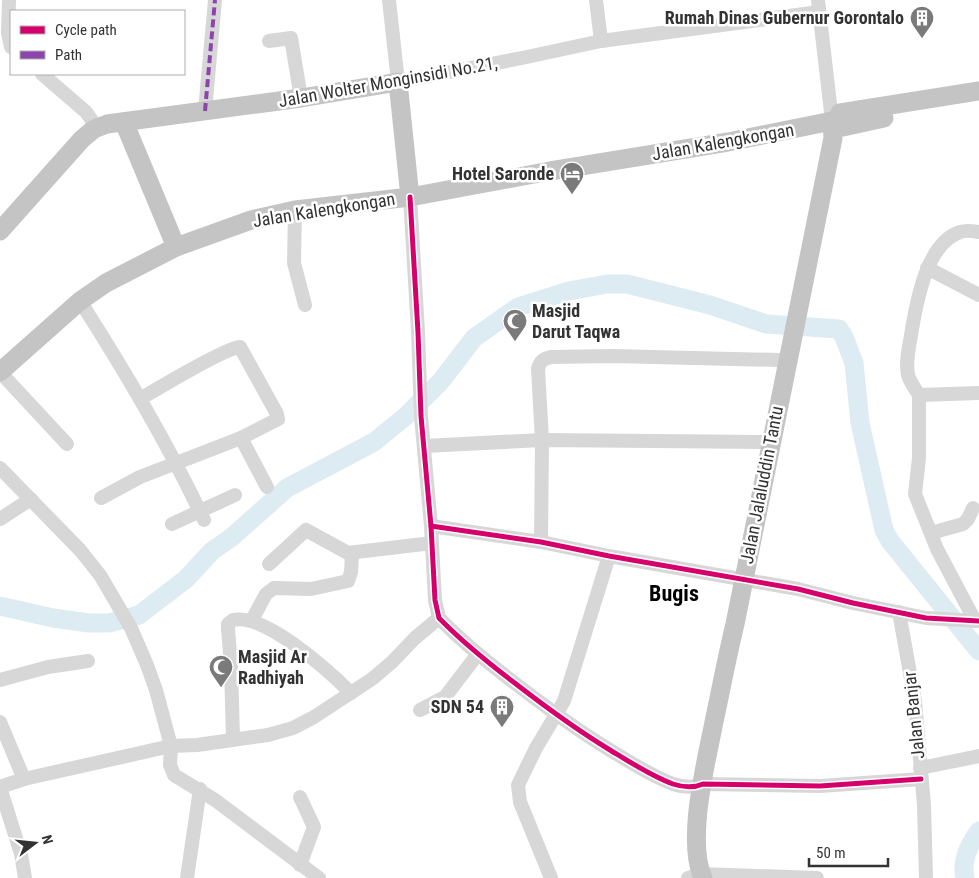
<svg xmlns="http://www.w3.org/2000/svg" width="979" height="878" font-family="'Roboto Condensed',sans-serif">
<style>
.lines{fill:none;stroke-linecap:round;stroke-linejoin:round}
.river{stroke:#ddebf3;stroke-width:19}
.minor{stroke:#d7d7d7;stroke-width:14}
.highway{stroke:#c4c4c4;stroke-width:19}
.quiet{stroke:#8e44ad;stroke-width:4;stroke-dasharray:8 4;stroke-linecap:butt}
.cycleway-casing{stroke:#fff;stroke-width:8}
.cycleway{stroke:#d6006c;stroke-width:5}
.labels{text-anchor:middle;stroke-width:5;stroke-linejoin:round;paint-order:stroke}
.poi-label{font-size:18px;font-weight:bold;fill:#333;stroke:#fff;text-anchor:end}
.street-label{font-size:18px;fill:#333;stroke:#fff}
.district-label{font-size:22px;font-weight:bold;fill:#000;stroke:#fff}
</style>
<rect width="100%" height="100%" fill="#fff"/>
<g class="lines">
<g class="river">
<polyline points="0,606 53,618 89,623 109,623 139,615 186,579 212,551 232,537 287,488 374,442 406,416 441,381 474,338 518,307 569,291 607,284 627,284 710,305 766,324 839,329 844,337 854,363 860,423 884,530 890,541 979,651"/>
<path d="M965 878C961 860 969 845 979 831"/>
</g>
<g class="minor">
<polyline points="9,0 8,33 11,47"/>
<polyline points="389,0 398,82 522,58 601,41 819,12"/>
<polyline points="596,0 601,41"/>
<polyline points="818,0 832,121"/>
<polyline points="269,41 291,38 301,98"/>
<polyline points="42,74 86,112 91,119 94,129"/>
<polyline points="205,111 215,0"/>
<path d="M410 197 418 332 421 416 431 526 435 600 439 618 444 623C467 646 491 665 516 684 547 708 577 730 610 750 630 762 651 776 673 784 682 787 694 788 703 784L820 786 921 779"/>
<polyline points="295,210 294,263 305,305"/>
<path d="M979 232C973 231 965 230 960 232 927 243 917 300 912 329 910 344 905 360 908 375 910 382 915 389 919 395L979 393"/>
<polyline points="927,268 979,295"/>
<path d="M80 301C125 371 168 444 204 520"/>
<polyline points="0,372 67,444"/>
<polyline points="919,395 919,458 915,494 937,549 975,621"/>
<polyline points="241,438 267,487"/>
<polyline points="424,446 542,440 771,442"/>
<polyline points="0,468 80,550 100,575 131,628 147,665 156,690 171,746 170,765 174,775 215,800 319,878"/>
<path d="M101 498 140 477 241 438 278 419 277 414 240 347C225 348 157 389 140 399"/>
<polyline points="0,519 31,499"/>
<polyline points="172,524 235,495"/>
<polyline points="431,526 541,542 609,556 798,589 853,603 926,618 979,621"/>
<polyline points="931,533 963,524 968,519 973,508"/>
<path d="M541 542 542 440 538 369C540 361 543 359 551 357L613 356 779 360"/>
<polyline points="269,564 306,530 348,553 432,543"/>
<polyline points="899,612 915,701 924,805 926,878"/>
<polyline points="252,620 266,594 274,588 311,589 348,581 351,572 352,554"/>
<polyline points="0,680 48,667 88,661"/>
<polyline points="420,710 445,697 477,655"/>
<polyline points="0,722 24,779"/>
<path d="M233 739 231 666 228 629V624L233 620C265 613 329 671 351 693"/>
<polyline points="920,768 979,756"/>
<polyline points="0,787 24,779 171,746 197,745 268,735 293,728 314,717 372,679 392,662 415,638 439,618"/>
<polyline points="0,787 21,854 25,878"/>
<polyline points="300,865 314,827 300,797"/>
<polyline points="187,878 200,789"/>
<polyline points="551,878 520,802 518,785 536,748 564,701 609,556"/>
<polyline points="688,878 701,874 817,878"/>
</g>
<g class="highway">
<polyline points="837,120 843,127 884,118"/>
<polyline points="124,122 176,247"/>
<polyline points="0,231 82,139 94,129 107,124 301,98 398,82 410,197"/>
<polyline points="0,372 80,301 106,283 176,247 251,220 295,210 410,197 550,171 728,142 837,120 840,113 979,91"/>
<path d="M703 878C686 840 706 763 714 722 721 689 727 657 735 624L833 138 832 121"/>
</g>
<polyline class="quiet" points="205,111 215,0"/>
<defs>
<g id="cycleway">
<path d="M410 197 418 332 421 416 431 526 435 600 439 618 444 623C467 646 491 665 516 684 547 708 577 730 610 750 630 762 651 776 673 784 682 787 694 788 703 784L820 786 921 779"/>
<polyline points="431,526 541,542 609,556 798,589 853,603 926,618 979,621"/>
</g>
</defs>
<use href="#cycleway" class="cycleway-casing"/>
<use href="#cycleway" class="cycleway"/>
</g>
<defs>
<symbol id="building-pin" viewBox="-11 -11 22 30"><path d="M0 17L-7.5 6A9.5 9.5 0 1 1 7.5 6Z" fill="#7a7a7a" stroke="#fff"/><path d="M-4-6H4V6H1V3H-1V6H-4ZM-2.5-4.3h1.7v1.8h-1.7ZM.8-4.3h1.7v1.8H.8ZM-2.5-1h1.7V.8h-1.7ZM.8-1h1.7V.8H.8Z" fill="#fff"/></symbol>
<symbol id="hotel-pin" viewBox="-11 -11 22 30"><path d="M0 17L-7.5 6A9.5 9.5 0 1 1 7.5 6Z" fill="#7a7a7a" stroke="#fff"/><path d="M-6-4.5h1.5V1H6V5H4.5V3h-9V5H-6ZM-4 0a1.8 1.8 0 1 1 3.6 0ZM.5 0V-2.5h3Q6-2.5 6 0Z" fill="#fff"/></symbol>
<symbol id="mosque-pin" viewBox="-11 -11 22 30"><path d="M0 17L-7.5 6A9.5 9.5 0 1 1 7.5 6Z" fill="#7a7a7a" stroke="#fff"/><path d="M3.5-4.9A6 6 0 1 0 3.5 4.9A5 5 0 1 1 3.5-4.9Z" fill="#fff"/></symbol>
</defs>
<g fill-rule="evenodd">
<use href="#building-pin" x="908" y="4" width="28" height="38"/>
<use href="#hotel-pin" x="558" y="160" width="28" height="38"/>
<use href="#mosque-pin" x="501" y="307" width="28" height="38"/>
<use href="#mosque-pin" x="207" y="653" width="28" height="38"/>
<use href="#building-pin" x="488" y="693" width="28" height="38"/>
</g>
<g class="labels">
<g class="poi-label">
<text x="904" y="24">Rumah Dinas Gubernur Gorontalo</text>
<text x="554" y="180">Hotel Saronde</text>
<text x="532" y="317" text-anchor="start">Masjid<tspan x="532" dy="21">Darut Taqwa</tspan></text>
<text x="238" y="663" text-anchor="start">Masjid Ar<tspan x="238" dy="21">Radhiyah</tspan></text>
<text x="484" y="713">SDN 54</text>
</g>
<g class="street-label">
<text transform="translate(388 82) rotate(-10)" y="6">Jalan Wolter Monginsidi No.21,</text>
<text transform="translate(723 142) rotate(-10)" y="6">Jalan Kalengkongan</text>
<text transform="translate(324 210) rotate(-9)" y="6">Jalan Kalengkongan</text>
<text transform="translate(762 485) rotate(-79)" y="6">Jalan Jalaluddin Tantu</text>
<text transform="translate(914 715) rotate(-96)" y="6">Jalan Banjar</text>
</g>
<g class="district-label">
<text x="674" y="601">Bugis</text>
</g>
</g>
<rect x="10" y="10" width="175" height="65" fill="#ffffff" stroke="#adadad"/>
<rect x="20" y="26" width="25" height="8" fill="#d6006c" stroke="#adadad"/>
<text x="55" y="35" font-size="15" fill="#333333">Cycle path</text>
<rect x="20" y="51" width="25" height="8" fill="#8e44ad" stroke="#adadad"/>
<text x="55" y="60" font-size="15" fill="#333333">Path</text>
<g transform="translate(35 843) rotate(74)" stroke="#ffffff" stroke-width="4" paint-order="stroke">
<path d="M0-4L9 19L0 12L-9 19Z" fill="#333333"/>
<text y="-8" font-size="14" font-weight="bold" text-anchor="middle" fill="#333333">N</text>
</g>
<path d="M809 858v8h79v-8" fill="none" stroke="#333333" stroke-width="2.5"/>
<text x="816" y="858" font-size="15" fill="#333333" stroke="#ffffff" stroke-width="4" paint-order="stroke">50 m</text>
</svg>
